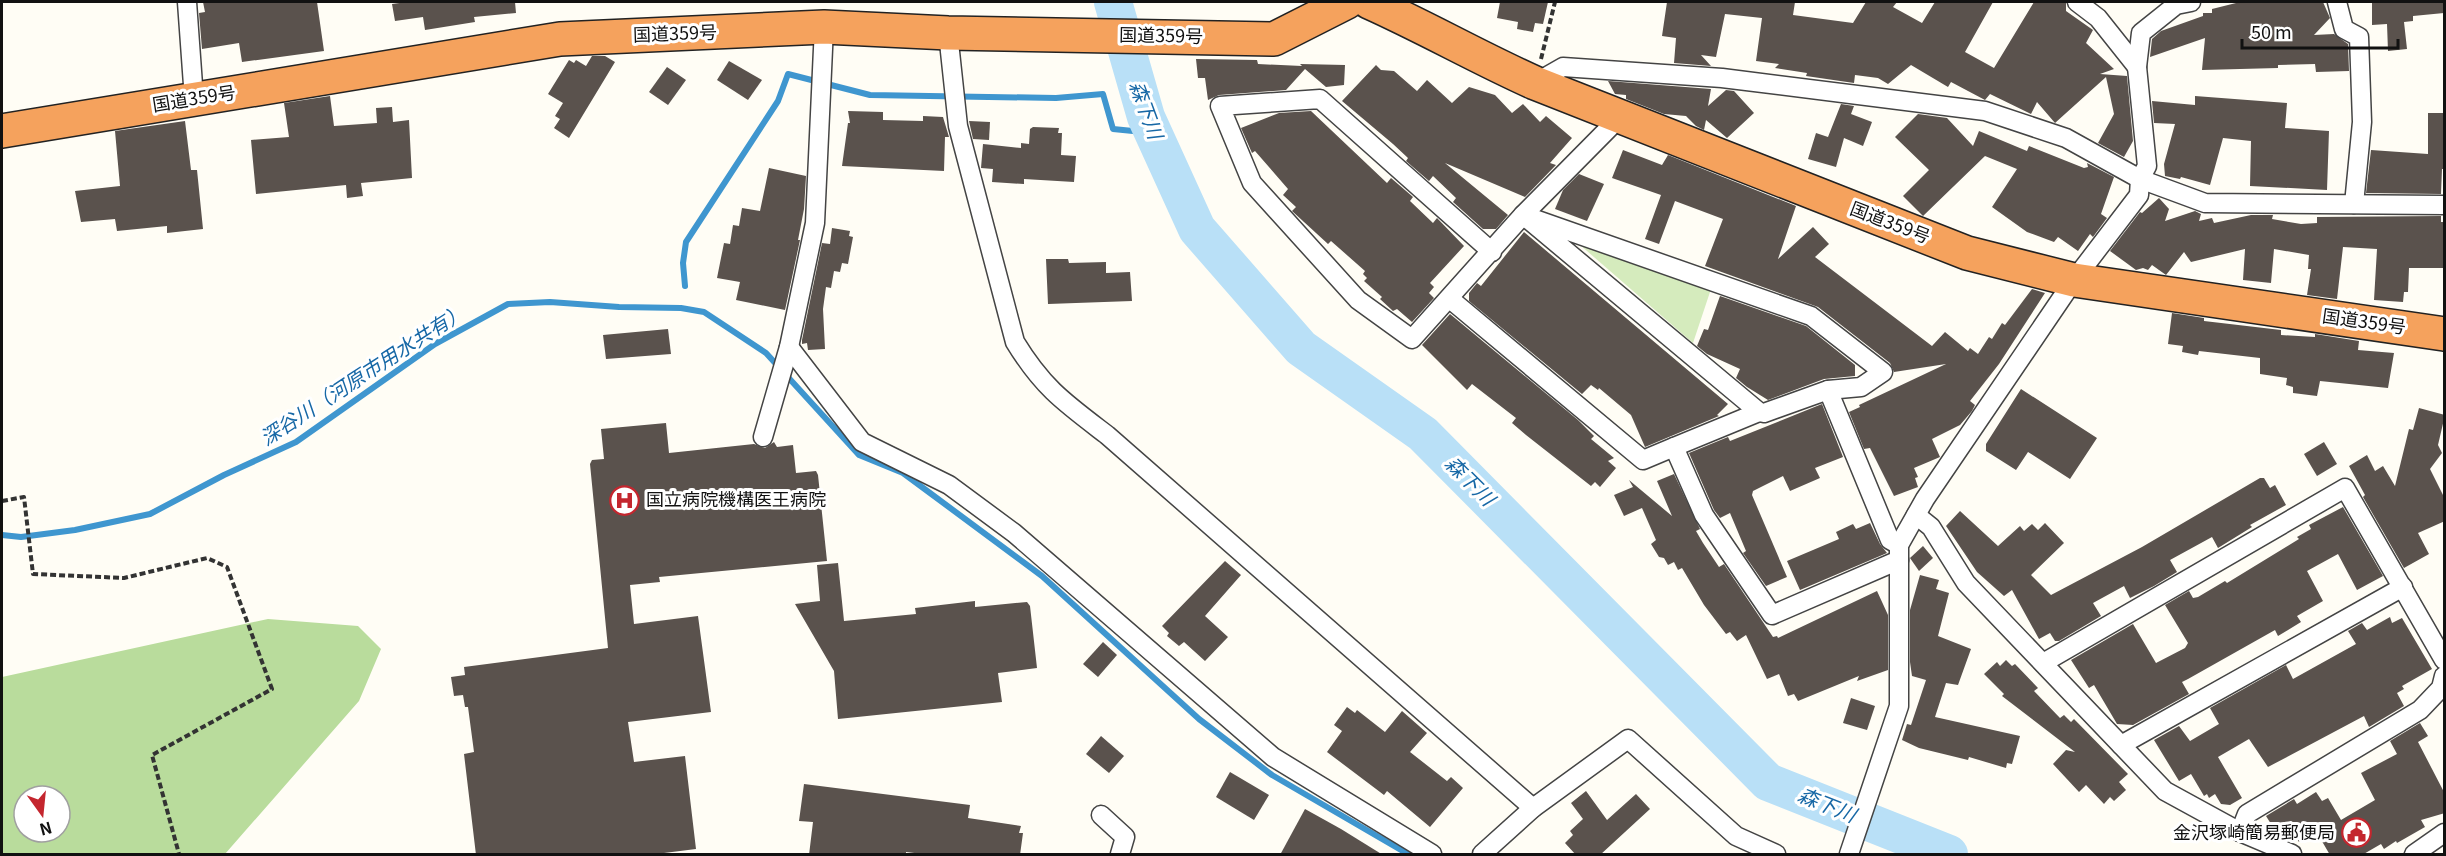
<svg xmlns="http://www.w3.org/2000/svg" width="2446" height="856" font-family="Georgia,'Noto Sans JP',serif">
<style>
.green{fill:#d5ebbd}
.forest{fill:#b9dc9c;fill-rule:evenodd}
.lines{fill:none;stroke-linecap:round;stroke-linejoin:round}
.stream{stroke:#3f96cf;stroke-width:6}
.river{stroke:#b9e0f7;stroke-width:38}
.building{fill:#5a524d}
.street-casing{stroke:#444;stroke-width:21}
.highway-casing{stroke:#222;stroke-width:36}
.path{stroke:#333;stroke-width:4;stroke-dasharray:6 3;stroke-linecap:butt}
.street{stroke:#fff;stroke-width:18}
.highway{stroke:#f5a25d;stroke-width:33}
.labels{text-anchor:middle;stroke-width:6;stroke-linejoin:round;paint-order:stroke}
.street-label{font-size:18px;fill:#111;stroke:#fff}
.poi-label{font-size:18px;fill:#111;stroke:#fff;text-anchor:start}
.water-label{font-size:20px;font-style:italic;fill:#1768a6;stroke:#fff}
</style>
<rect width="100%" height="100%" fill="#fffdf5"/>
<polygon class="green" points="1572,238 1711,289 1693,343"/>
<path class="forest" d="M268 619 358 626 381 649 359 701 225 854H2V677ZM24 796H60V832H24Z"/>
<g class="lines">
<g class="stream">
<polyline points="685,286 683,263 686,242 778,101 788,74 870,95 1056,98 1103,94 1113,129 1153,133"/>
<polyline points="2,535 21,537 75,530 150,514 224,475 296,442 435,344 508,304 550,302 619,307 681,308 704,312 766,353 859,455 903,473 1042,576 1199,719 1272,775 1408,854"/>
</g>
<polyline class="river" points="1113,2 1146,117 1197,229 1301,348 1423,434 1768,782 1949,854"/>
</g>
<g class="building">
<polygon points="203,2 317,2 324,51 242,62 239,43 202,49 199,13 205,12"/>
<polygon points="407,2 515,2 516,13 474,17 475,22 425,30 423,17 395,21 392,4"/>
<polygon points="1500,2 1548,2 1543,24 1535,23 1533,32 1517,29 1518,22 1497,18"/>
<polygon points="1667,2 1795,2 1793,15 1853,23 1866,2 1897,2 1893,7 1922,23 1935,2 1993,2 1965,52 1994,68 2034,2 2066,2 2066,11 2093,30 2086,43 2114,69 2100,74 2127,76 2133,141 2124,157 2098,143 2114,114 2106,77 2055,123 2037,102 2031,114 1990,94 1985,100 1951,82 1948,87 1911,65 1888,84 1878,78 1855,75 1854,83 1806,76 1807,73 1775,68 1779,64 1756,61 1762,18 1725,14 1716,57 1701,55 1711,66 1674,63 1676,38 1662,36"/>
<polygon points="2240,2 2323,2 2330,18 2314,35 2334,34 2348,44 2349,71 2316,72 2315,64 2278,65 2278,68 2202,70 2205,38 2150,57 2152,39 2161,31 2203,16 2203,13 2212,13 2212,9"/>
<polygon points="2372,2 2444,2 2444,13 2413,16 2413,21 2404,22 2407,49 2388,51 2387,24 2372,25"/>
<polygon points="592,56 605,56 615,62 569,138 554,128 560,119 555,116 563,103 548,94 569,60 574,63 576,60 586,66"/>
<polygon points="1196,59 1257,60 1258,64 1302,66 1300,64 1345,65 1344,85 1326,87 1305,69 1286,90 1219,95 1208,100 1205,78 1198,78"/>
<polygon points="729,61 762,80 748,100 717,80"/>
<polygon points="1376,65 1381,70 1394,71 1417,91 1427,80 1452,103 1469,87 1495,95 1512,113 1523,104 1540,122 1546,116 1572,138 1550,163 1556,165 1525,197 1445,163 1508,215 1496,229 1483,229 1453,202 1456,198 1433,176 1429,181 1406,161 1408,158 1393,144 1342,101"/>
<polygon points="667,67 686,80 668,105 649,92"/>
<polygon points="1608,81 1711,89 1708,106 1726,90 1734,91 1754,113 1727,138 1706,120 1704,130 1696,126 1686,116 1664,114 1626,99 1626,95 1615,94"/>
<polygon points="330,96 334,126 377,123 376,108 392,107 393,122 409,120 412,178 361,183 363,196 347,198 346,185 256,194 251,140 289,137 284,103"/>
<polygon points="2195,96 2287,103 2285,128 2329,131 2327,190 2250,186 2251,141 2223,138 2210,185 2181,177 2180,179 2165,176 2164,164 2175,124 2154,123 2152,101 2195,105"/>
<polygon points="1841,104 1854,106 1851,114 1872,122 1863,146 1844,138 1836,167 1808,159 1816,133 1828,137"/>
<polygon points="848,111 883,112 883,120 923,121 923,116 943,117 949,137 945,137 944,171 842,166 848,123 850,123"/>
<polygon points="1311,111 1387,183 1391,178 1413,197 1410,201 1433,223 1437,218 1464,246 1430,283 1434,287 1429,293 1434,298 1412,322 1397,309 1393,311 1380,299 1382,297 1364,281 1367,278 1363,274 1365,271 1331,241 1328,244 1292,211 1296,207 1283,195 1288,189 1255,151 1252,153 1241,128 1279,113"/>
<polygon points="2428,113 2445,113 2445,169 2442,169 2441,194 2366,193 2371,150 2428,154"/>
<polygon points="1918,114 1947,118 1973,146 1979,131 2027,151 2029,146 2084,168 2088,167 2087,163 2114,177 2101,214 2107,218 2093,237 2090,234 2078,251 2058,237 2054,242 2027,232 1992,207 2017,169 1985,156 1923,216 1903,196 1929,170 1895,137"/>
<polygon points="185,121 191,170 197,170 203,229 167,233 167,226 117,231 115,219 81,222 75,191 120,186 115,131"/>
<polygon points="969,121 990,122 989,140 973,139"/>
<polygon points="1033,127 1059,128 1058,133 1062,133 1061,155 1076,156 1074,182 1024,179 1024,184 992,182 993,169 981,168 983,144 1021,148 1021,143 1029,144 1030,129"/>
<polygon points="1623,150 1662,165 1668,155 1796,206 1778,259 1813,227 1829,244 1815,257 1932,346 1945,332 1968,351 1970,348 1978,354 1989,337 1992,339 2002,323 2005,325 2032,289 2045,293 1999,364 1970,401 1975,405 1972,411 1960,425 1932,439 1940,457 1914,468 1918,477 1915,478 1918,487 1894,496 1870,448 1864,449 1849,412 1860,407 1859,405 1946,364 1894,372 1890,363 1818,307 1705,266 1723,219 1675,201 1659,244 1645,239 1661,195 1612,178"/>
<polygon points="769,168 806,176 804,209 798,240 800,240 785,310 736,300 740,282 717,278 724,243 730,244 733,225 739,226 742,208 760,211"/>
<polygon points="1579,174 1604,184 1587,221 1555,209 1563,190"/>
<polygon points="2159,198 2169,209 2165,221 2195,211 2201,214 2199,221 2212,218 2214,223 2251,215 2273,215 2272,219 2301,224 2317,223 2317,217 2441,216 2441,222 2445,222 2445,268 2409,268 2408,292 2404,292 2403,302 2374,300 2377,249 2343,247 2337,299 2307,295 2311,269 2308,269 2309,255 2274,249 2271,283 2243,280 2245,249 2191,262 2184,252 2166,275 2152,265 2148,270 2143,268 2136,270 2110,251 2140,212 2142,213"/>
<polygon points="832,228 850,231 849,236 853,237 848,264 842,263 840,272 834,271 831,288 826,287 823,309 825,349 808,350 807,343 802,344 802,340 822,243 830,244"/>
<polygon points="1524,232 1728,404 1717,415 1719,416 1645,447 1631,415 1599,388 1598,390 1591,385 1582,394 1469,301 1469,293 1477,283 1481,286"/>
<polygon points="1046,259 1068,259 1069,263 1106,262 1106,273 1130,272 1132,301 1048,304"/>
<polygon points="1720,296 1806,326 1855,365 1855,376 1824,379 1768,400 1747,387 1736,378 1740,369 1707,354 1697,346 1704,329 1708,330"/>
<polygon points="2172,313 2204,318 2204,321 2281,330 2281,335 2315,337 2315,334 2359,341 2358,350 2394,353 2388,388 2320,381 2317,396 2293,393 2293,387 2286,385 2287,378 2260,374 2260,358 2199,351 2198,355 2182,352 2183,346 2168,344"/>
<polygon points="1450,314 1578,420 1594,436 1591,439 1614,458 1608,461 1616,468 1600,487 1595,482 1591,486 1526,435 1512,423 1516,418 1472,384 1467,390 1422,345"/>
<polygon points="668,329 671,354 606,359 603,335"/>
<polygon points="2021,389 2097,438 2070,479 2028,452 2016,470 1986,451 1986,444"/>
<polygon points="1822,404 1843,457 1815,468 1820,478 1790,491 1783,476 1753,491 1752,495 1787,577 1766,586 1743,553 1746,551 1730,513 1720,518 1714,510 1689,453 1728,437 1730,441"/>
<polygon points="2419,408 2445,415 2438,445 2442,453 2430,469 2445,499 2445,521 2418,533 2429,554 2404,568 2363,497 2365,495 2349,466 2367,455 2375,471 2383,466 2395,486 2409,429 2413,430"/>
<polygon points="666,423 669,453 754,444 765,448 774,442 777,447 793,445 796,473 816,471 818,475 827,561 659,577 660,582 630,585 634,624 698,616 711,712 628,722 634,762 685,756 696,849 648,855 476,855 464,754 474,752 468,707 465,707 463,695 454,696 451,677 465,675 464,667 608,648 590,464 592,460 604,459 601,429"/>
<polygon points="2324,442 2337,464 2317,476 2304,454"/>
<polygon points="1674,474 1700,529 1696,531 1703,543 1719,567 1724,564 1773,637 1777,636 1778,638 1877,591 1888,615 1888,670 1857,681 1859,676 1798,701 1794,694 1788,696 1779,674 1767,679 1746,635 1737,641 1730,632 1726,634 1704,605 1682,568 1678,570 1674,562 1668,565 1664,558 1659,557 1651,544 1656,540 1642,508 1624,516 1614,495 1633,487 1629,480 1672,516 1657,481"/>
<polygon points="2260,478 2264,478 2270,488 2275,485 2286,505 2250,525 2252,527 2218,548 2212,537 2170,560 2177,572 2154,586 2130,598 2124,586 2093,603 2101,616 2059,641 2055,641 2050,633 2039,639 2012,590 2004,596 1977,572 1946,526 1960,511 1998,546 2020,526 2024,531 2032,524 2038,530 2045,523 2064,543 2031,575 2051,595 2142,547"/>
<polygon points="2343,507 2383,576 2357,590 2338,554 2307,571 2323,601 2297,616 2301,622 2278,636 2275,630 2188,679 2182,682 2189,694 2142,720 2133,725 2117,724 2094,685 2089,688 2071,660 2133,624 2156,663 2185,648 2188,643 2165,605 2189,591 2193,598 2198,597 2225,581 2227,583 2299,539 2297,537 2311,529 2309,525"/>
<polygon points="1870,523 1880,544 1887,553 1800,590 1787,561 1839,539 1836,532 1853,524 1856,529"/>
<polygon points="1923,546 1933,558 1919,571 1910,558"/>
<polygon points="1225,561 1241,575 1205,616 1228,637 1205,661 1184,642 1179,646 1167,636 1169,633 1162,626"/>
<polygon points="838,563 844,621 916,614 915,608 975,601 975,607 1027,602 1030,606 1037,668 998,673 1002,702 838,719 834,671 795,604 820,601 817,565"/>
<polygon points="1920,575 1939,580 1936,589 1949,593 1938,636 1971,649 1958,685 1946,683 1935,717 2020,736 2012,764 2007,763 2006,768 1969,757 1968,760 1919,748 1902,740 1907,724 1911,725 1926,680 1912,676 1910,662 1910,610"/>
<polygon points="2390,617 2392,623 2402,618 2432,669 2402,686 2404,689 2397,693 2404,706 2369,727 2364,716 2268,767 2249,739 2218,757 2242,798 2230,805 2221,804 2215,794 2209,798 2207,794 2204,796 2191,774 2179,781 2154,740 2179,726 2190,741 2219,724 2210,708 2286,665 2293,679 2356,644 2348,631 2362,623 2367,630"/>
<polygon points="1103,642 1117,655 1098,677 1083,664"/>
<polygon points="2006,660 2012,666 2015,664 2038,688 2034,691 2060,718 2064,715 2071,722 2074,719 2128,774 2119,782 2126,790 2114,801 2110,797 2104,804 2086,785 2079,792 2053,764 2066,750 2075,752 2002,696 2004,694 1984,674 1997,662 2000,666"/>
<polygon points="1851,698 1875,706 1867,730 1843,723"/>
<polygon points="1347,707 1355,713 1357,710 1385,732 1402,711 1427,733 1410,752 1447,781 1451,777 1463,788 1430,827 1387,791 1384,795 1327,752 1342,731 1334,725"/>
<polygon points="2420,723 2428,736 2418,742 2445,794 2445,813 2421,820 2425,827 2397,843 2396,841 2384,849 2381,844 2362,855 2330,855 2316,831 2299,842 2295,836 2292,837 2287,829 2276,832 2266,816 2294,799 2297,804 2316,792 2322,801 2328,798 2341,820 2375,800 2361,773 2397,754 2390,741"/>
<polygon points="1101,736 1124,756 1109,773 1086,754"/>
<polygon points="1230,772 1269,795 1254,820 1216,797"/>
<polygon points="804,784 970,805 968,818 1021,826 1019,833 1023,833 1020,855 931,855 906,852 906,855 809,855 813,822 799,821"/>
<polygon points="1586,791 1607,820 1636,794 1650,809 1600,855 1576,855 1565,843 1573,835 1570,831 1583,819 1571,803"/>
<polygon points="1305,809 1341,829 1383,855 1280,855"/>
</g>
<g class="lines">
<defs>
<g id="street">
<polyline points="187,2 194,99"/>
<polyline points="2077,2 2098,18 2137,67"/>
<polyline points="2337,2 2344,29 2359,37 2362,122 2354,204"/>
<path d="M948 33 958 126 1015 342C1043 388 1065 403 1107 435L1533 808"/>
<polyline points="1535,83 1563,67 1722,78 1985,111 2066,138 2140,179 2205,203 2444,205"/>
<polygon points="1523,215 1811,316 1883,372 1861,387 1828,390 1764,413 1759,412"/>
<polyline points="1492,252 1320,99 1220,106 1252,183 1358,300 1412,339 1523,215 1620,117"/>
<polyline points="1450,299 1643,460 1674,447"/>
<polyline points="789,347 862,442 949,485 1014,533 1273,757 1432,854"/>
<polyline points="1828,390 1890,540 1899,545"/>
<polyline points="1759,412 1674,447 1704,515 1772,615 1899,560"/>
<polyline points="763,437 789,347 815,223 824,27"/>
<polyline points="1916,515 1931,527 1966,583 2165,791 2240,832 2292,854"/>
<polyline points="2043,663 2345,488 2444,660"/>
<polyline points="2121,745 2403,587"/>
<polyline points="1101,815 1125,837 1120,854"/>
<polyline points="2240,832 2247,814 2420,710 2441,688 2444,676"/>
<polyline points="1482,854 1533,808 1628,739 1736,836 1776,854"/>
<polyline points="1849,854 1899,706 1899,545 1925,499 2074,280 2139,195 2140,179 2147,166 2137,67 2141,33 2176,5 2191,2"/>
<polyline points="2414,854 2444,833"/>
</g>
<g id="highway">
<path d="M1369 2C1425 27 1479 58 1535 83L1967 253 2074 280 2444 334"/>
<polyline points="2,131 560,39 824,27 948,33 1274,39 1347,2"/>
</g>
</defs>
<use href="#street" class="street-casing"/>
<use href="#highway" class="highway-casing"/>
<g class="path">
<polyline points="1541,59 1555,2"/>
<polyline points="2,501 24,497 33,574 124,578 207,558 227,567 272,689 152,755 179,854"/>
</g>
<use href="#street" class="street"/>
<use href="#highway" class="highway"/>
</g>
<defs>
<symbol id="hospital-ring" viewBox="-11 -11 22 22"><circle r="9.5" fill="#fff" stroke="#c4262e" stroke-width="1.5"/><path d="M-5-5h3v3.5h4V-5h3V5h-3V1.5h-4V5h-3Z" fill="#c4262e"/></symbol>
<symbol id="civic-ring" viewBox="-11 -11 22 22"><circle r="9.5" fill="#fff" stroke="#c4262e" stroke-width="1.5"/><path d="M-.6-6.5H3V-4.5H.6V-3L4-1V1h2V6H-6V1h2V-1L-.6-3ZM-1.2 2.5V6h2.4V2.5Z" fill="#c4262e"/></symbol>
</defs>
<g fill-rule="evenodd">
<use href="#hospital-ring" x="608" y="484" width="33" height="33"/>
<use href="#civic-ring" x="2340" y="816" width="33" height="33"/>
</g>
<g class="labels">
<g class="street-label">
<text transform="translate(675 34) rotate(-2)" y="6">国道359号</text>
<text transform="translate(1161 36) rotate(1)" y="6">国道359号</text>
<text transform="translate(194 99) rotate(-9)" y="6">国道359号</text>
<text transform="translate(1890 223) rotate(21)" y="6">国道359号</text>
<text transform="translate(2364 322) rotate(8)" y="6">国道359号</text>
</g>
<g class="poi-label">
<text x="646" y="506">国立病院機構医王病院</text>
<text x="2335" y="839" text-anchor="end">金沢塚崎簡易郵便局</text>
</g>
<g class="water-label">
<text transform="translate(1146 110) rotate(70)" y="7">森下川</text>
<text transform="translate(363 375) rotate(-33)" y="7">深谷川（河原市用水共有）</text>
<text transform="translate(1470 481) rotate(45)" y="7">森下川</text>
<text transform="translate(1827 805) rotate(22)" y="7">森下川</text>
</g>
</g>
<rect width="2446" height="856" fill="none" stroke="#111111" stroke-width="6"/>
<g transform="translate(42 814) rotate(165)"><circle r="28" fill="#ffffff" stroke="#a0a0a0" stroke-width="1.5"/>
<path d="M0-4.5L10 22L0 15L-10 22Z" fill="#c4262e"/>
<text y="-9" font-size="16" font-weight="bold" text-anchor="middle" fill="#111111">N</text>
</g>
<path d="M2242 39v9h156v-9" fill="none" stroke="#111111" stroke-width="3"/>
<text x="2251" y="39" font-size="18" fill="#111111" stroke="#ffffff" stroke-width="4.5" paint-order="stroke">50 m</text>
</svg>
